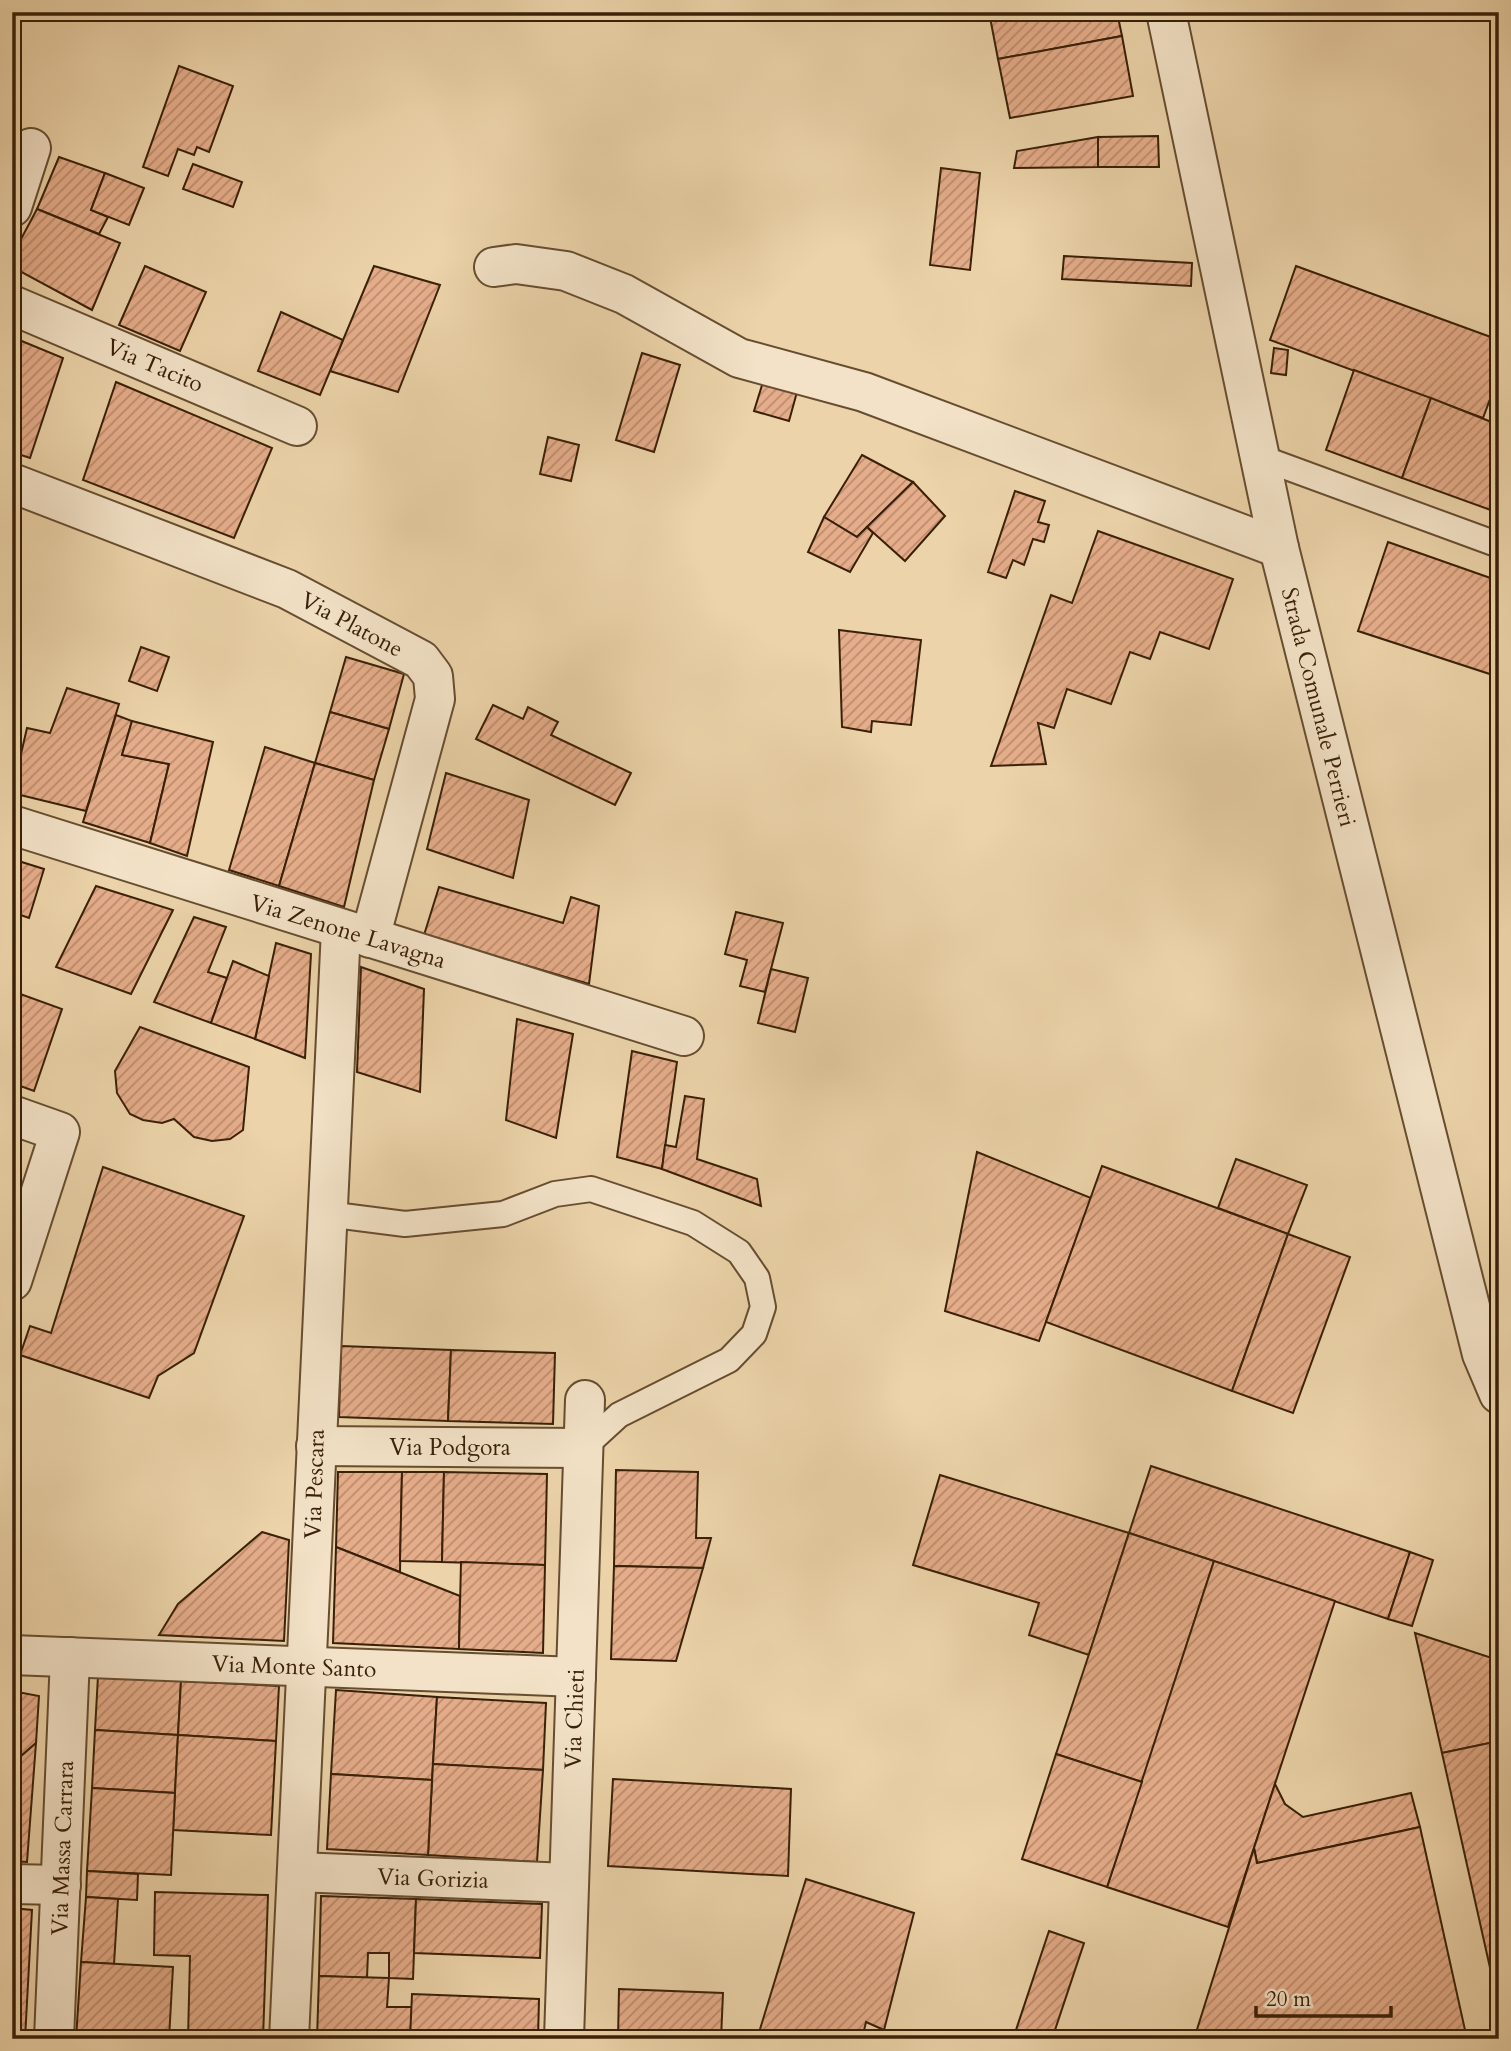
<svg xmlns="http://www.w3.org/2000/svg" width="1511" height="2051" font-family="Cardo,serif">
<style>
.building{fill:url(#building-hatch);stroke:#392008;stroke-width:2}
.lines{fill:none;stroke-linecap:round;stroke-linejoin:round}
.lane-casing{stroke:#664d30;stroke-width:28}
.street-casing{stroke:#664d30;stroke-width:42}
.lane{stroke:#f3e2c7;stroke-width:24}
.street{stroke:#f3e2c7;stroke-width:38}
.labels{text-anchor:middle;stroke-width:5;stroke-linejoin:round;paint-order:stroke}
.street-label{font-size:23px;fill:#392008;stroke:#f3e2c7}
</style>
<defs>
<pattern id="building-hatch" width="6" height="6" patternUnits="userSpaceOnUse" patternTransform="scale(1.75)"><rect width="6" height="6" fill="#e6ad8a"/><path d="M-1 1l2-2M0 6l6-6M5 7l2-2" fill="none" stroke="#bb8c6f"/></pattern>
</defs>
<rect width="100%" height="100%" fill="#ecd3a9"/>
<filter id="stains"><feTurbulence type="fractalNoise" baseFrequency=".00286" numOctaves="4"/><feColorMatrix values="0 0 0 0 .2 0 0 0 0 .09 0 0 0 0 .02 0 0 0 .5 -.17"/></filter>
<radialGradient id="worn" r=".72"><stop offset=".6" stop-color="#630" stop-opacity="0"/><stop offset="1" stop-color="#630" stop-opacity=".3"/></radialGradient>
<g class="building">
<polygon points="989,12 1117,12 1122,36 998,59"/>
<polygon points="1122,36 1133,96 1010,118 998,59"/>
<polygon points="179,66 233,86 209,152 197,147 194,155 178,149 168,176 143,167"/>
<polygon points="1158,136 1159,167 1098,167 1098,137"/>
<polygon points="1098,137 1098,167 1014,168 1017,151"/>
<polygon points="59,157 105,173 91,210 108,217 99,234 37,209"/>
<polygon points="193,164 242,182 233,207 183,189"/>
<polygon points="941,168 980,173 970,270 930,265"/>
<polygon points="105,173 144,188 129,225 91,210"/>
<polygon points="37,209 120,243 92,310 12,267 12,256"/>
<polygon points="1064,256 1192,263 1191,286 1062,279"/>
<polygon points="145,266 206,292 180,351 119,325"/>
<polygon points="374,266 440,285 398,392 330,371"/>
<polygon points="1296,266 1499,340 1499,375 1483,418 1270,340"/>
<polygon points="281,312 343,340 320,395 258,371"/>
<polygon points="12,337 63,358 30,458 12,452"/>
<polygon points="1274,348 1288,350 1286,375 1271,373"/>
<polygon points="642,353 680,365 654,452 616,440"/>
<polygon points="1354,370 1431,398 1402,478 1326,450"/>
<polygon points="116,382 272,448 234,538 83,480"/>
<polygon points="763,382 797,392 789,421 754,411"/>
<polygon points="1431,398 1499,425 1499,513 1402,478"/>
<polygon points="548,437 579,445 571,481 540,474"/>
<polygon points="862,455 913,482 857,537 824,517"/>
<polygon points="913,482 945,516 905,561 867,527"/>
<polygon points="1015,491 1045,501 1038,522 1049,525 1044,542 1033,539 1024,565 1013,560 1006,578 988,572"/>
<polygon points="824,517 857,537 867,527 873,533 850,572 808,552"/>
<polygon points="1098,531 1233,579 1209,649 1160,632 1150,659 1130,652 1111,704 1067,689 1054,728 1038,723 1046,764 991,766 1051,595 1072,603"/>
<polygon points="1388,542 1499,581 1499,677 1358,631"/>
<polygon points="839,630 921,640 911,725 872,721 871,732 842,727"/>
<polygon points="141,647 169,657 157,691 129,681"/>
<polygon points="346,657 404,674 389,729 330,712"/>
<polygon points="67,688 119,704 86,811 12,793 27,728 50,733"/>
<polygon points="493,705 523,719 528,707 558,722 551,735 631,773 615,805 476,739"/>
<polygon points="330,712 389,729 374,780 315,763"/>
<polygon points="116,715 132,721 122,755 169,764 150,843 83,822"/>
<polygon points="132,721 213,742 187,856 150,843 169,764 122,755"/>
<polygon points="265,747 315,763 279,886 229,870"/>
<polygon points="315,763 374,780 344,907 279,886"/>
<polygon points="446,773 529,800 513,878 427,849"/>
<polygon points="12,859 44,869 29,918 12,912"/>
<polygon points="96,886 173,910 131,994 56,967"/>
<polygon points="439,887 563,923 571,897 599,906 589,984 424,935"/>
<polygon points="736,912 783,923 765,992 740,986 747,960 725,954"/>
<polygon points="194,917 226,927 208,972 227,978 211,1023 154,1002"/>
<polygon points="276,943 311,954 305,1058 255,1039"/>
<polygon points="233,961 269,976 255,1039 211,1023"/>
<polygon points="361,967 424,989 420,1092 357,1072"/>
<polygon points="771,969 808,978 795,1032 758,1023"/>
<polygon points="12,991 62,1009 34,1091 12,1083"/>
<polygon points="517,1019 573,1034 556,1138 506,1120"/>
<polygon points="140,1027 249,1067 243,1130 230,1139 212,1141 194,1137 174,1119 162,1123 143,1120 130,1114 117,1093 115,1071"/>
<polygon points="632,1051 677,1062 662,1169 617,1157"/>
<polygon points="685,1096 704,1099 697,1159 757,1179 761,1206 662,1169 665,1145 676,1147"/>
<polygon points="977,1152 1091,1198 1039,1341 945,1311"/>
<polygon points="1236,1159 1307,1185 1288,1234 1218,1208"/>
<polygon points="1102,1166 1288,1234 1232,1391 1046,1322"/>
<polygon points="103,1167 244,1216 194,1353 158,1376 149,1398 20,1355 30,1326 51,1333"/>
<polygon points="1288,1234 1350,1257 1293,1413 1232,1391"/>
<polygon points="341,1346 451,1350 448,1421 339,1417"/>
<polygon points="451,1350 555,1353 553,1424 448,1421"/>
<polygon points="1151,1466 1410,1552 1388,1619 1129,1533"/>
<polygon points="616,1470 698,1472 696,1538 711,1538 703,1568 614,1566"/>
<polygon points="338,1472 402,1472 400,1572 336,1547"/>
<polygon points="402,1472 444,1472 442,1562 400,1561"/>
<polygon points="444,1472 547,1474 545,1565 442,1562"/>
<polygon points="940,1475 1129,1533 1089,1655 1029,1635 1039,1603 913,1565"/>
<polygon points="262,1532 289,1540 284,1641 159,1635 178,1604"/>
<polygon points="1129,1533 1214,1561 1142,1782 1056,1754"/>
<polygon points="336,1547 460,1596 459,1649 333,1643"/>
<polygon points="1410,1552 1433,1560 1412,1626 1388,1619"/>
<polygon points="1214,1561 1335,1601 1228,1927 1107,1887"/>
<polygon points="461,1562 545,1565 543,1653 459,1649"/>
<polygon points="614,1566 703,1568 676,1661 611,1659"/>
<polygon points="1415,1633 1492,1658 1499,1688 1499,1741 1442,1753"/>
<polygon points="98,1676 181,1681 178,1735 95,1730"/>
<polygon points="181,1681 279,1686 276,1741 178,1735"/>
<polygon points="336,1690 437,1697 432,1780 331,1774"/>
<polygon points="12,1691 39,1696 36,1743 12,1764"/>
<polygon points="437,1697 546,1703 543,1770 433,1764"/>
<polygon points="95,1730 178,1735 175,1793 92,1788"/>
<polygon points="178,1735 276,1741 271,1835 173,1830"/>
<polygon points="1499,1741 1499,2008 1442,1753"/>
<polygon points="36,1743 27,1862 12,1861 12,1764"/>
<polygon points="1056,1754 1142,1782 1107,1887 1022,1859"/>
<polygon points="433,1764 543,1770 537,1862 428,1855"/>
<polygon points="331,1774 432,1780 428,1855 327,1849"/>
<polygon points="613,1779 791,1789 788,1876 608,1866"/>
<polygon points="1275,1784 1285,1804 1303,1817 1411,1793 1420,1827 1257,1863 1254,1848"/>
<polygon points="92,1788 175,1793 171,1875 87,1871"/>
<polygon points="1420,1827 1467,2039 1194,2039 1254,1848 1257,1863"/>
<polygon points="87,1871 138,1874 137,1900 86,1897"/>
<polygon points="806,1879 914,1913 884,2030 866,2022 862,2039 757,2039"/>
<polygon points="155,1892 268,1895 263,2039 188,2039 190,1956 154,1955"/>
<polygon points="321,1896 416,1899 413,1979 389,1978 389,1953 368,1953 367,1978 319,1976"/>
<polygon points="86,1897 118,1899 114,1964 81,1962"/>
<polygon points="416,1899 542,1904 540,1958 414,1953"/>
<polygon points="12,1908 32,1910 25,2039 12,2039"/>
<polygon points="1049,1931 1084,1943 1052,2039 1013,2039"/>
<polygon points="81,1962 173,1967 169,2039 76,2039"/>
<polygon points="319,1976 389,1978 387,2007 412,2007 410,2039 317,2039"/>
<polygon points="619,1989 723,1993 721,2039 618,2039"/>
<polygon points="412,1994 539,1999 538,2039 410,2039"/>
</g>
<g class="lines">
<defs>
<g id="lane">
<polyline points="1259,457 1499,545"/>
<polyline points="327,1214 405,1224 503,1214 555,1194 591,1189 693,1223 739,1252 757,1278 763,1307 754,1334 729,1360 619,1415 583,1448"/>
</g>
<g id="street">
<polyline points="1166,12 1279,548 1482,1354 1499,1394"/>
<polyline points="12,207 31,148"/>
<polyline points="494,267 516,264 566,271 624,294 739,358 864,392 1279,548"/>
<polyline points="12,305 297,426"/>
<polyline points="12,483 287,589 421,660 433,676 435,699 370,938"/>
<polyline points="12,825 684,1036"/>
<polyline points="12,1115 60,1132 12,1281"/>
<polyline points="316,1446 583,1448"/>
<polyline points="12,1655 576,1677"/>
<polyline points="297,1872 569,1883"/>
<polyline points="12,1884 61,1885"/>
<polyline points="54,2039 70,1657"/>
<polyline points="289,2039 341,929"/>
<polyline points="564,2039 585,1400"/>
</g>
</defs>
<use href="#lane" class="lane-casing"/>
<use href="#street" class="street-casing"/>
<use href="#lane" class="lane"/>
<use href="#street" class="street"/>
</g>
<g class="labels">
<g class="street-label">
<text transform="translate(155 365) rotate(23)" y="8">Via Tacito</text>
<text transform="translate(352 624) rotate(28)" y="8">Via Platone</text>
<text transform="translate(1319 707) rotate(76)" y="8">Strada Comunale Perrieri</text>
<text transform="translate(348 931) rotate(17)" y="8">Via Zenone Lavagna</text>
<text x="450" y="1455">Via Podgora</text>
<text transform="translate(314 1484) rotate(-88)" y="8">Via Pescara</text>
<text transform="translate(294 1666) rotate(2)" y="8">Via Monte Santo</text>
<text transform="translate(574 1719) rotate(-88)" y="8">Via Chieti</text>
<text transform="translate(62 1848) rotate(-88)" y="8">Via Massa Carrara</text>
<text transform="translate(433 1878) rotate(2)" y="8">Via Gorizia</text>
</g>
</g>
<rect width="1511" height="2051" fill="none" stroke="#ecd3a9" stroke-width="42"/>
<rect x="14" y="14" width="1483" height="2023" fill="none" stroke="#392008" stroke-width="3.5"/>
<rect x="21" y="21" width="1469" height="2009" fill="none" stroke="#392008" stroke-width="2"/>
<path d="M1256 2006v10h135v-10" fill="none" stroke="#392008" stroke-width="3.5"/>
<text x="1266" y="2006" font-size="21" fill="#392008" stroke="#f3e2c7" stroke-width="5" paint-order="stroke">20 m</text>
<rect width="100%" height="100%" filter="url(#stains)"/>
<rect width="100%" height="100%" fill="url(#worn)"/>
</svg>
